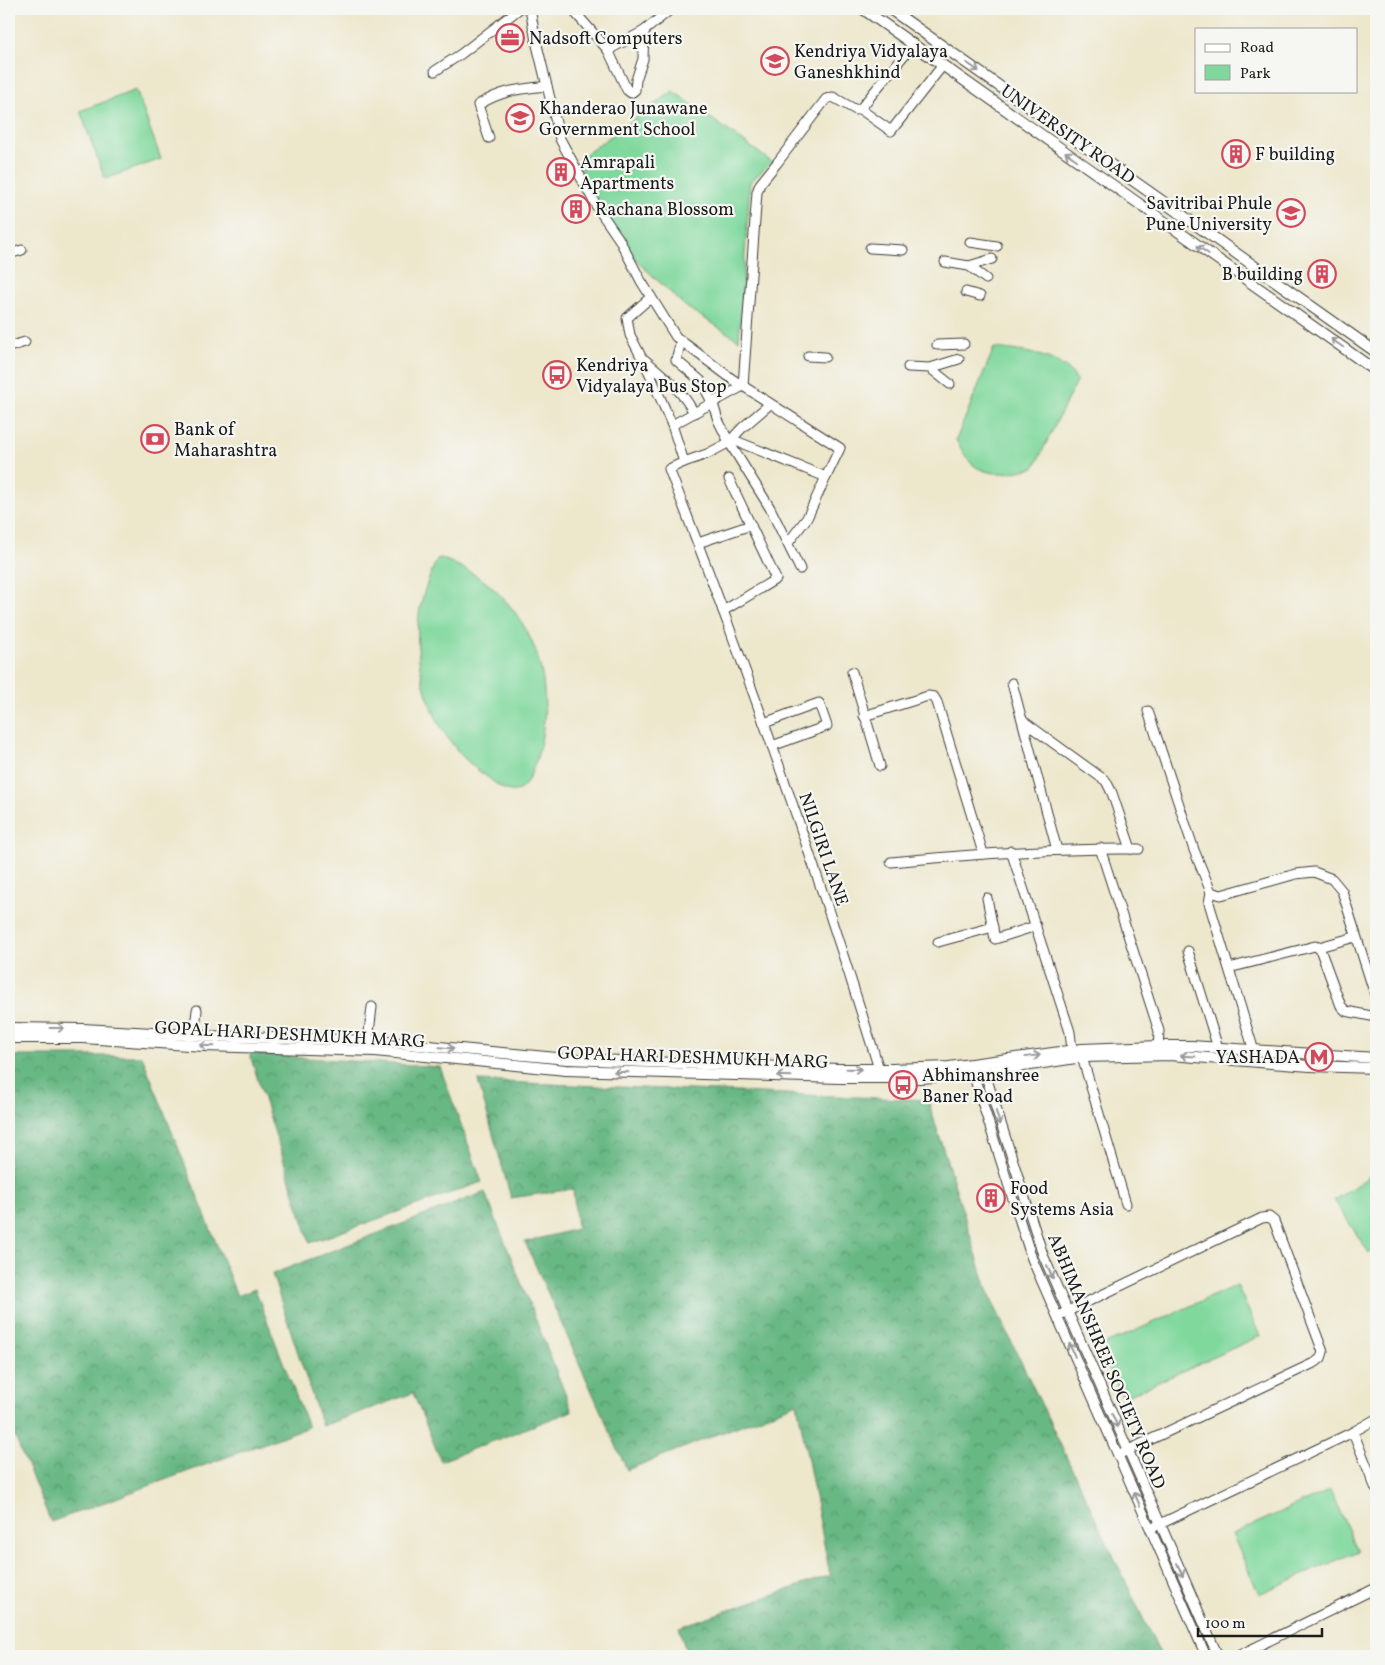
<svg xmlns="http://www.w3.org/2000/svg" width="1385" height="1665" font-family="Vollkorn,serif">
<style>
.forest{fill:url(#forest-crowns);stroke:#426a50}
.park{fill:#80d89d;stroke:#4e7a5c}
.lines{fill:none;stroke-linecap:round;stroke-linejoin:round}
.minor-casing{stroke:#3b3a36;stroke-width:11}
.major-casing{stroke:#3b3a36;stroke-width:12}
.minor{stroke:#fff;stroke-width:9}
.major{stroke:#fff;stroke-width:10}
.oneway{stroke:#999}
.labels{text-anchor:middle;stroke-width:4.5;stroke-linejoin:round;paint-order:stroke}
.poi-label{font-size:18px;fill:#1c1c1c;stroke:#f6f6f2;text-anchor:start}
.street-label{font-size:18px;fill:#1c1c1c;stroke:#f6f6f2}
</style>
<defs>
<pattern id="forest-crowns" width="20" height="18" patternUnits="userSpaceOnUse" patternTransform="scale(1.25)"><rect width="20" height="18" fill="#68b884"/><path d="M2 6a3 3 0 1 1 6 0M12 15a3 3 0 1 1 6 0" fill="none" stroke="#55956b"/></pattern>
</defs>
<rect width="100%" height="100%" fill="#f6f6f2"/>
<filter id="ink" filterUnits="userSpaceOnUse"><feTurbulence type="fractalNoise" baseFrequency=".02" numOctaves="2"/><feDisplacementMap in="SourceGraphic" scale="10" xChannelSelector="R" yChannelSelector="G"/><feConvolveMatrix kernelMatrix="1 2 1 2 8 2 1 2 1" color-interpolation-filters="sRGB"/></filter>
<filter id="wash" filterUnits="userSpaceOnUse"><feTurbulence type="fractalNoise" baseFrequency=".0096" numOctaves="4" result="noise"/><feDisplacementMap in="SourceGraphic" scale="20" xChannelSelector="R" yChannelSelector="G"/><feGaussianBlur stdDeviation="1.12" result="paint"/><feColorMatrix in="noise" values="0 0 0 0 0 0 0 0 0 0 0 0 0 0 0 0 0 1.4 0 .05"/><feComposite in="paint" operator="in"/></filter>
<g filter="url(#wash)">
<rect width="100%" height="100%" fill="#ede7cc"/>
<g class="forest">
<polygon points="249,1052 263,1055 440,1067 482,1182 310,1243"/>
<polygon points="9,1056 142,1056 237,1296 255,1289 308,1427 51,1522 9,1423"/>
<polygon points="478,1081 928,1100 988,1292 1161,1656 687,1656 679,1627 830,1575 797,1403 627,1470 525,1242 577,1229 573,1189 511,1198"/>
<polygon points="485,1192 572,1411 441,1461 413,1393 322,1426 272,1274"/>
</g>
<g class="park">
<polygon points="136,90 161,159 105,179 80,111"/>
<polygon points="673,91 772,162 750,182 739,340 686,307 638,262 585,184 579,159"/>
<path d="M994 348C1021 351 1061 354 1077 380L1034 468C1012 472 989 479 971 463 965 457 960 447 956 440Z"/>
<path d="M441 558C460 566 478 575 493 588 540 631 554 690 539 750 537 760 528 786 519 790 507 795 495 783 486 776 437 744 414 680 418 624 419 602 428 580 437 559Z"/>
<polygon points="1376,1172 1376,1249 1369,1253 1334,1200"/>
<polygon points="1237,1285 1260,1336 1123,1398 1099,1347"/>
<polygon points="1330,1490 1358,1551 1259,1594 1232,1534"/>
</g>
</g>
<g filter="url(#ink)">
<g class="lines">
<defs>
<g id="minor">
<polyline points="530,9 536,41 560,139 597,207 619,239 641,281 676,337 732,379 840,448 826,477 731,439"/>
<polyline points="572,9 608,50 644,31 671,9"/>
<polyline points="608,50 627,90 631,93 635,90 636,80 643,59 644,31"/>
<polyline points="435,71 461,54 519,9"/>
<polyline points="860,109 891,131 943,65"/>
<path d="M489 138 478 105C502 90 520 89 547 86"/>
<polyline points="970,242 997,246"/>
<polyline points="870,248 903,250"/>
<polyline points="9,254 22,250"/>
<polyline points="945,262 969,266 986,279"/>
<polyline points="969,266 992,259"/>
<polyline points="966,292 980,296"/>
<polyline points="651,297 627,318 630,335 649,372 672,425"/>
<polyline points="681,341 676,360 701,381 713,404 718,420 729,442 770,508 800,569"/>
<polyline points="937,345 964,344"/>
<polyline points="9,347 25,342"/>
<polyline points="808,356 825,357"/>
<path d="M645 360C665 377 682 390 694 413"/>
<polyline points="908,367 930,368 950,384"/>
<polyline points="930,368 959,359"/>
<polyline points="770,404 742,428 728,443 707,454 684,462 672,425 743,386 757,192 760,184 777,163 826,99 833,97 856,110 861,108 913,44"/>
<path d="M684 462 669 469C746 666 817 867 879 1069"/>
<polyline points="698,543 751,525"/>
<polyline points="788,543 807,518 826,477"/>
<polyline points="723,611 776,579 729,479"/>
<polyline points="852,672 880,766"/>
<polyline points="1012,683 1057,850"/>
<polyline points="1148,711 1194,850 1211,892 1221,895 1296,874 1314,872 1332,879 1342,891 1376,998"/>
<polyline points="864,716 928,696 934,697 937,702 983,853"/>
<polyline points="1023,721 1106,781 1112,793 1131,849"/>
<polyline points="764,723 819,703 827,726 772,746"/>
<polyline points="1100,848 1159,1031 1158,1051"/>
<polyline points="1011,851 1070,1032 1072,1050"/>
<path d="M891 862C974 854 1056 848 1139 849"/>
<polyline points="1211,892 1209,903 1254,1051"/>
<polyline points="987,898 995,939 1036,926"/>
<polyline points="938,942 993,927"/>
<polyline points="1319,947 1355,937"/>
<polyline points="1188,951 1218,1048"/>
<polyline points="1229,968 1315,946 1320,949 1341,1006 1346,1011 1376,1017"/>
<polyline points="194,1036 197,1010"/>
<polyline points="368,1041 372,1007"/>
<polyline points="1082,1057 1126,1204"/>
<polyline points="971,1067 1032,1259 1206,1656"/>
<polyline points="983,1067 1043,1255 1218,1656"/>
<polyline points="1062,1314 1262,1218 1269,1217 1274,1221 1323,1352 1321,1358 1316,1362 1122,1453"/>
<polyline points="1353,1432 1376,1419"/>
<polyline points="1156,1526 1353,1432 1376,1489"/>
<polyline points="1238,1656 1376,1588"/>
</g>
<g id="major">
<polyline points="863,9 1376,371"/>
<polyline points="890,9 1376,352"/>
<polyline points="9,1028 83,1029 205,1036 376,1041 567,1059 839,1069 892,1069 949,1067 1082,1049 1159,1046 1191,1046 1376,1058"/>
<polyline points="9,1038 83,1038 204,1046 375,1051 566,1070 840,1078 920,1078 972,1074 1082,1057 1170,1055 1310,1066 1376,1068"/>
</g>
</defs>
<use href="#minor" class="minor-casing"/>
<use href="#major" class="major-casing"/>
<use href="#minor" class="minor"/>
<use href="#major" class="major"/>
</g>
<defs><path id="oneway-shaft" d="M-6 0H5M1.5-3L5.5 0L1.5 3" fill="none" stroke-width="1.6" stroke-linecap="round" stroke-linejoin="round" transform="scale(1.25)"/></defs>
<g class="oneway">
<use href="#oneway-shaft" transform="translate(973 67) rotate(35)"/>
<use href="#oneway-shaft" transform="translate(1071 156) rotate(-145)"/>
<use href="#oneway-shaft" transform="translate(1203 250) rotate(-145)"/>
<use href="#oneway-shaft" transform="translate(1337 343) rotate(-145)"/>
<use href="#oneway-shaft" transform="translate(57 1028)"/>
<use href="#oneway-shaft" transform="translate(207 1046) rotate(-178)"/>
<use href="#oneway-shaft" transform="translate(447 1048) rotate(5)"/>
<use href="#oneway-shaft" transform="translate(1033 1056) rotate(-8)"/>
<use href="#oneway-shaft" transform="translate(1188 1056) rotate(-177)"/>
<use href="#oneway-shaft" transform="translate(854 1069) rotate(1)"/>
<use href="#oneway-shaft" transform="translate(621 1072) rotate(-178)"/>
<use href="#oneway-shaft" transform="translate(784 1076) rotate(-178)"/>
<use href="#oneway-shaft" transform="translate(998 1118) rotate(73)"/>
<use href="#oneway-shaft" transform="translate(1050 1272) rotate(66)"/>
<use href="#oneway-shaft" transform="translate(1072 1350) rotate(-113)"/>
<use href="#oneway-shaft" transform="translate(1115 1421) rotate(67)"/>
<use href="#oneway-shaft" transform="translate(1137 1499) rotate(-113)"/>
<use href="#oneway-shaft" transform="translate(1180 1570) rotate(66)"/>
</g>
</g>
<defs>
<symbol id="office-ring" viewBox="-11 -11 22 22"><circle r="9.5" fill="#f6f6f2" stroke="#d1495b" stroke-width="1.5"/><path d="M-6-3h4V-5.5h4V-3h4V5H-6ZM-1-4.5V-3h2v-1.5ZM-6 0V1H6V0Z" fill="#d1495b"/></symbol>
<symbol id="school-ring" viewBox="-11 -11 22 22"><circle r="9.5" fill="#f6f6f2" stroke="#d1495b" stroke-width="1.5"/><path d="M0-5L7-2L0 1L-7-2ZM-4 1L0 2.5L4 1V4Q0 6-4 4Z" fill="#d1495b"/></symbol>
<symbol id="building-ring" viewBox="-11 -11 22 22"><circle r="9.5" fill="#f6f6f2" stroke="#d1495b" stroke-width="1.5"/><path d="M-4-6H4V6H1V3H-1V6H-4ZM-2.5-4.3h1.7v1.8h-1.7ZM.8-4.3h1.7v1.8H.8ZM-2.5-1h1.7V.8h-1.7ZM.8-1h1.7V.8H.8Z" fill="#d1495b"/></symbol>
<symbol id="university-ring" viewBox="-11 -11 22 22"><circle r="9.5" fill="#f6f6f2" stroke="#d1495b" stroke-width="1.5"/><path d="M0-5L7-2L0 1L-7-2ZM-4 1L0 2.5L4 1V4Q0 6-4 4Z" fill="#d1495b"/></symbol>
<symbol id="bus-ring" viewBox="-11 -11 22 22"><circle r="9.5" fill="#f6f6f2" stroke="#d1495b" stroke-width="1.5"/><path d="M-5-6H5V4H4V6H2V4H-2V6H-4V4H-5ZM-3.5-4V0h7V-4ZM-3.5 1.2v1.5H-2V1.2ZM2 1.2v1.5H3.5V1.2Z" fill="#d1495b"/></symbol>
<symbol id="bank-ring" viewBox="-11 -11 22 22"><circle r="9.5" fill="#f6f6f2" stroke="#d1495b" stroke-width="1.5"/><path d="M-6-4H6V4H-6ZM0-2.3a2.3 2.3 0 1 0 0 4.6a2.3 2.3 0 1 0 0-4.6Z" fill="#d1495b"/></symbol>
<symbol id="metro-ring" viewBox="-11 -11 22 22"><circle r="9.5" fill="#f6f6f2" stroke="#d1495b" stroke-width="1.5"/><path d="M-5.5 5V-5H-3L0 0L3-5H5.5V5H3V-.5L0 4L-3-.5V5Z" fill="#d1495b"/></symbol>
</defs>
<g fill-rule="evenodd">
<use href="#office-ring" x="494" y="22" width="32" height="32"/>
<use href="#school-ring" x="759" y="45" width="32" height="32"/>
<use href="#school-ring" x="504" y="102" width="32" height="32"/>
<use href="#building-ring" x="1220" y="138" width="32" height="32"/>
<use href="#building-ring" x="545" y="156" width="32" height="32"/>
<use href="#building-ring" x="560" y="193" width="32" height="32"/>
<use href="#university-ring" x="1275" y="197" width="32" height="32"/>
<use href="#building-ring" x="1306" y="258" width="32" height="32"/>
<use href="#bus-ring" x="541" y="359" width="32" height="32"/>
<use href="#bank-ring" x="139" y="423" width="32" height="32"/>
<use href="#metro-ring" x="1303" y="1041" width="32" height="32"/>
<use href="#bus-ring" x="887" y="1069" width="32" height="32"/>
<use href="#building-ring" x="975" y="1182" width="32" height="32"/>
</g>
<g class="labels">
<g class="poi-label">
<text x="529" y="44">Nadsoft Computers</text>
<text x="794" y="57">Kendriya Vidyalaya<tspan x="794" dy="21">Ganeshkhind</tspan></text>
<text x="539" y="114">Khanderao Junawane<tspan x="539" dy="21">Government School</tspan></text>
<text x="1255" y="160">F building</text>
<text x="580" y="168">Amrapali<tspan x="580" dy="21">Apartments</tspan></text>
<text x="1272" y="209" text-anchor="end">Savitribai Phule<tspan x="1272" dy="21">Pune University</tspan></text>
<text x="595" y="215">Rachana Blossom</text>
<text x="1303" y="280" text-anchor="end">B building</text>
<text x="576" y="371">Kendriya<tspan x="576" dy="21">Vidyalaya Bus Stop</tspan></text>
<text x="174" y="435">Bank of<tspan x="174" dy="21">Maharashtra</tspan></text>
<text x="1300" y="1063" text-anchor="end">YASHADA</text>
<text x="922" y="1081">Abhimanshree<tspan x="922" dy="21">Baner Road</tspan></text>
<text x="1010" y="1194">Food<tspan x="1010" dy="21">Systems Asia</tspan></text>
</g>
<g class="street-label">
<text transform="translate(1068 134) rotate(35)" y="6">UNIVERSITY ROAD</text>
<text transform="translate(824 849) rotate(71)" y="6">NILGIRI LANE</text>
<text transform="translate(290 1034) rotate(3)" y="6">GOPAL HARI DESHMUKH MARG</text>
<text transform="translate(693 1057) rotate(2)" y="6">GOPAL HARI DESHMUKH MARG</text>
<text transform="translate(1107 1361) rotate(67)" y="6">ABHIMANSHREE SOCIETY ROAD</text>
</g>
</g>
<rect width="1385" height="1665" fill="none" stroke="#f6f6f2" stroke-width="30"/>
<rect x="1195" y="28" width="162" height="65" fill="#f6f6f2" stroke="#9f9f9c"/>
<rect x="1205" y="44" width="25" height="8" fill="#ffffff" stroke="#9f9f9c"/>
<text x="1240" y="52" font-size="15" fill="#1c1c1c">Road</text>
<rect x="1205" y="65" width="25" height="15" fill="#80d89d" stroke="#9f9f9c"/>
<text x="1240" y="78" font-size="15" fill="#1c1c1c">Park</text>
<path d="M1198 1628v8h124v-8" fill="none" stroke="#1c1c1c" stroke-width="2.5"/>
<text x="1205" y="1628" font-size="15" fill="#1c1c1c" stroke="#f6f6f2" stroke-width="4" paint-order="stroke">100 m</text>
</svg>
